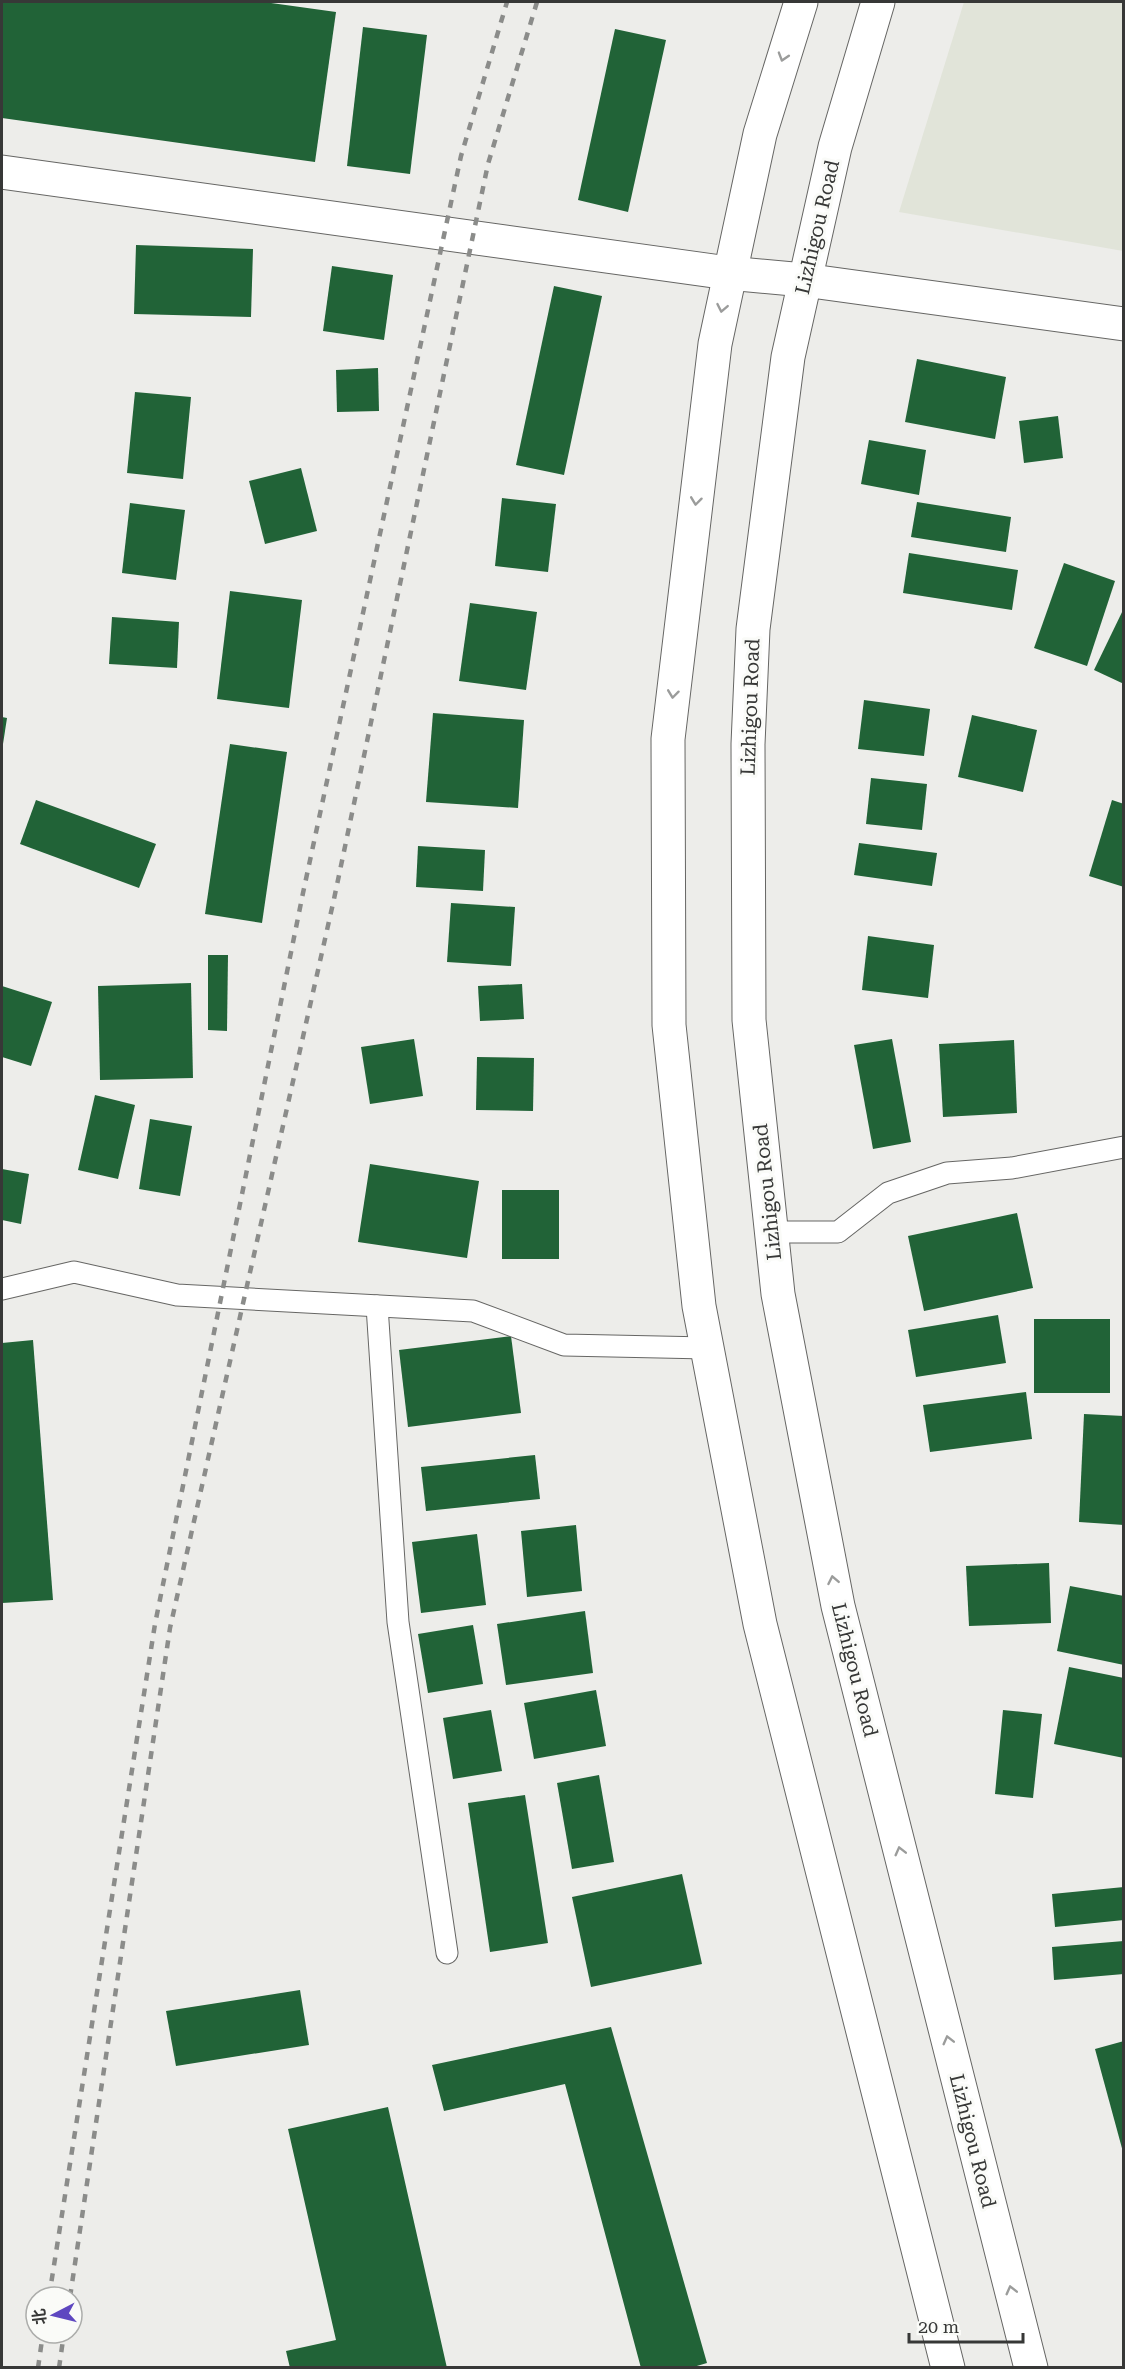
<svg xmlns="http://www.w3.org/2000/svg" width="1125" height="2369" font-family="'Roboto Serif','Noto Sans SC',serif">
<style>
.built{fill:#e1e4d9}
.building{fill:#216337}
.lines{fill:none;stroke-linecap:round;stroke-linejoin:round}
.service-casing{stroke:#666664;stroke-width:23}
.minor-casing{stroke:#666664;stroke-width:35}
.primary-casing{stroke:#666664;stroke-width:35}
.service{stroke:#fff;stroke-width:21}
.minor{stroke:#fff;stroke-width:33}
.primary{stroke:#fff;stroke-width:33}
.rail{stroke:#8b8c8a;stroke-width:4.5;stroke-dasharray:8 8;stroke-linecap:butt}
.oneway{stroke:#9b9c9b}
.labels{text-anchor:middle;stroke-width:6;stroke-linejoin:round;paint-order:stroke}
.street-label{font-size:20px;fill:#373837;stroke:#fafbf8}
</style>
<rect width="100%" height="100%" fill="#ededea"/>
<polygon class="built" points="964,2 1123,2 1123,251 899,212"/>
<g class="building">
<polygon points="2,2 264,2 336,12 315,162 2,118"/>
<polygon points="363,27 427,35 410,174 347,166"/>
<polygon points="615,29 666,40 628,212 578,200"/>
<polygon points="136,245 253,249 251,317 134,314"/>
<polygon points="332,266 393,275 384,340 323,331"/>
<polygon points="554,286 602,296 564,475 516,465"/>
<polygon points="917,359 1006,377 995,439 905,422"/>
<polygon points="378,368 379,411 337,412 336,370"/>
<polygon points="135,392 191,397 183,479 127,473"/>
<polygon points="1058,416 1063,458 1024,463 1019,421"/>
<polygon points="869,440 926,450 919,495 861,484"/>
<polygon points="301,468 317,531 265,544 249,481"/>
<polygon points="502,498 556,504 548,572 495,566"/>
<polygon points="917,502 1011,517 1006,552 911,537"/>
<polygon points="130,503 185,510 176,580 122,573"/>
<polygon points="909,553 1018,570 1012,610 903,593"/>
<polygon points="1064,563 1115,581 1087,666 1034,648"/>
<polygon points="230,591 302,600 289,708 217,699"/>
<polygon points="470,603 537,612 526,690 459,681"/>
<polygon points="1124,608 1124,684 1094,670"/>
<polygon points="112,617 179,622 177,668 109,664"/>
<polygon points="864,700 930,709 924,756 858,749"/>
<polygon points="433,713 524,720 518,808 426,802"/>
<polygon points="972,715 1037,730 1023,792 958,777"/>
<polygon points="2,717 7,718 3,744 2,744"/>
<polygon points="230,744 287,752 262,923 205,914"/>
<polygon points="871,778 927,784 922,830 866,824"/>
<polygon points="36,800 156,844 139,888 20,844"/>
<polygon points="1112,800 1124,804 1124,887 1089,876"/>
<polygon points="859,843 937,853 932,886 854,875"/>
<polygon points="418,846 485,850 483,891 416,887"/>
<polygon points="451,903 515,907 511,966 447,962"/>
<polygon points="868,936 934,945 928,998 862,990"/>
<polygon points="208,955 228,955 227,1031 208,1030"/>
<polygon points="191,983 193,1078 100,1080 98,986"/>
<polygon points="522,984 524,1019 480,1021 478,986"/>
<polygon points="2,986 52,1002 31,1066 2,1057"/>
<polygon points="414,1039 423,1096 370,1104 361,1047"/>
<polygon points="892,1039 911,1142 873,1149 854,1045"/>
<polygon points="1014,1040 1017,1113 943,1117 939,1044"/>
<polygon points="477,1057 534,1058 533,1111 476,1110"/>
<polygon points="95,1095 135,1105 118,1179 78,1170"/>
<polygon points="150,1119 192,1126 180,1196 139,1189"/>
<polygon points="370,1164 479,1181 467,1258 358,1242"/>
<polygon points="2,1169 29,1174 21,1224 2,1220"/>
<rect x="502" y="1190" width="57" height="69"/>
<polygon points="1017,1213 1033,1288 924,1311 908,1236"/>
<polygon points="998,1315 1006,1363 916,1377 908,1330"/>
<rect x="1034" y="1319" width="76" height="74"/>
<polygon points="511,1336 521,1413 408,1427 399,1350"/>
<polygon points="33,1340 53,1600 2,1603 2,1343"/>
<polygon points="1026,1392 1032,1439 930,1452 923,1405"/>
<polygon points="1084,1414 1124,1416 1124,1525 1079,1522"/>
<polygon points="535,1455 540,1499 426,1511 421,1467"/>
<polygon points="576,1525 582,1591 527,1597 521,1531"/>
<polygon points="477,1534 486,1605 421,1613 412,1542"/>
<polygon points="1049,1563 1051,1623 969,1626 966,1566"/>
<polygon points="1070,1586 1124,1596 1124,1665 1057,1651"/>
<polygon points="585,1611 593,1673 506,1685 497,1624"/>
<polygon points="473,1625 483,1684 428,1693 418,1634"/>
<polygon points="1069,1667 1124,1678 1124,1758 1054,1744"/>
<polygon points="596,1690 606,1746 534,1759 524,1703"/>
<polygon points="491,1710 502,1771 453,1779 443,1718"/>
<polygon points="1003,1710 1042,1714 1033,1798 995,1794"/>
<polygon points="599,1775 614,1862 572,1869 557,1783"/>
<polygon points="525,1795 548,1943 490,1952 468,1803"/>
<polygon points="682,1874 702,1964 591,1987 572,1897"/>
<polygon points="1124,1887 1124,1920 1055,1927 1052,1894"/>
<polygon points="1124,1941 1124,1974 1054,1980 1052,1947"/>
<polygon points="300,1990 309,2045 176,2066 166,2011"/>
<polygon points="611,2027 707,2363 690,2368 641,2368 565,2084 444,2111 432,2065"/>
<polygon points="1124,2041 1124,2152 1123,2152 1095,2049"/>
<polygon points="388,2107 447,2368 290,2368 286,2351 336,2340 288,2129"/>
</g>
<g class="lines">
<defs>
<g id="service">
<polyline points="771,1232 838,1232 888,1193 947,1173 1012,1168 1124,1147"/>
<polyline points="2,1289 74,1272 177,1295 473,1311 564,1345 707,1348"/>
<polyline points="377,1306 398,1622 447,1953"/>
</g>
<polyline id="minor" points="2,172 728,273 804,280 1124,324"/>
<g id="primary">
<polyline points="801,2 760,134 715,344 668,739 669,1025 699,1306 760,1624 948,2368"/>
<polyline points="878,2 835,147 788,357 753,629 748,744 749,1020 778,1294 838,1606 1031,2368"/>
</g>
</defs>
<use href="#service" class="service-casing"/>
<use href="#minor" class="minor-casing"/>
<use href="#primary" class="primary-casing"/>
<use href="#service" class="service"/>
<use href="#minor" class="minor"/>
<use href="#primary" class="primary"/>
<g class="rail">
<polyline points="49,2297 155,1624 303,893 461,156 507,2"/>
<polyline points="70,2297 170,1628 334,899 488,164 537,2"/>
<polyline points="38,2368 43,2333"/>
<polyline points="59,2368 64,2333"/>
</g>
</g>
<defs><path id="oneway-chevron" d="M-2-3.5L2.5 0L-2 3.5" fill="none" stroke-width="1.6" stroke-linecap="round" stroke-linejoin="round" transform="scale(1.5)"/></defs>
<g class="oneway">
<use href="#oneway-chevron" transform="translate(783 57) rotate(107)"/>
<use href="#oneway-chevron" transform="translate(722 308) rotate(101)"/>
<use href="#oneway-chevron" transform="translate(696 501) rotate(97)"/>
<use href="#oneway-chevron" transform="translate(673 694) rotate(97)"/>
<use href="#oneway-chevron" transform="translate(833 1580) rotate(-101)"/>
<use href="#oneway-chevron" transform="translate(900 1851) rotate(-104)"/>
<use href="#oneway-chevron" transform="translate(948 2040) rotate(-104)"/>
<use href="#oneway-chevron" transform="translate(1011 2290) rotate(-104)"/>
</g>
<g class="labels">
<g class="street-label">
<text transform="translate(817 227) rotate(-77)" y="7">Lizhigou Road</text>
<text transform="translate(750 707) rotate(-88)" y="7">Lizhigou Road</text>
<text transform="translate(767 1192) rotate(-96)" y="7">Lizhigou Road</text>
<text transform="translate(855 1670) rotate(76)" y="7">Lizhigou Road</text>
<text transform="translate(973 2141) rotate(76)" y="7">Lizhigou Road</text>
</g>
</g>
<rect width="1125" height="2369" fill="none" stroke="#373837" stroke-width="6"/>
<g transform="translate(54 2315) rotate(263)"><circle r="28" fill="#fafbf8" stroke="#acadab" stroke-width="1.5"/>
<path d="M0-4.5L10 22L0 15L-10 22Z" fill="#5e47c0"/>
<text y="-9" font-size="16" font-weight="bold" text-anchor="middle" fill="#373837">北</text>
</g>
<path d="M909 2333v9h114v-9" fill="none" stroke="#373837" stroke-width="3"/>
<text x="918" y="2333" font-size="18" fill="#373837" stroke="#fafbf8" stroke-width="4.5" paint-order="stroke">20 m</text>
</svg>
